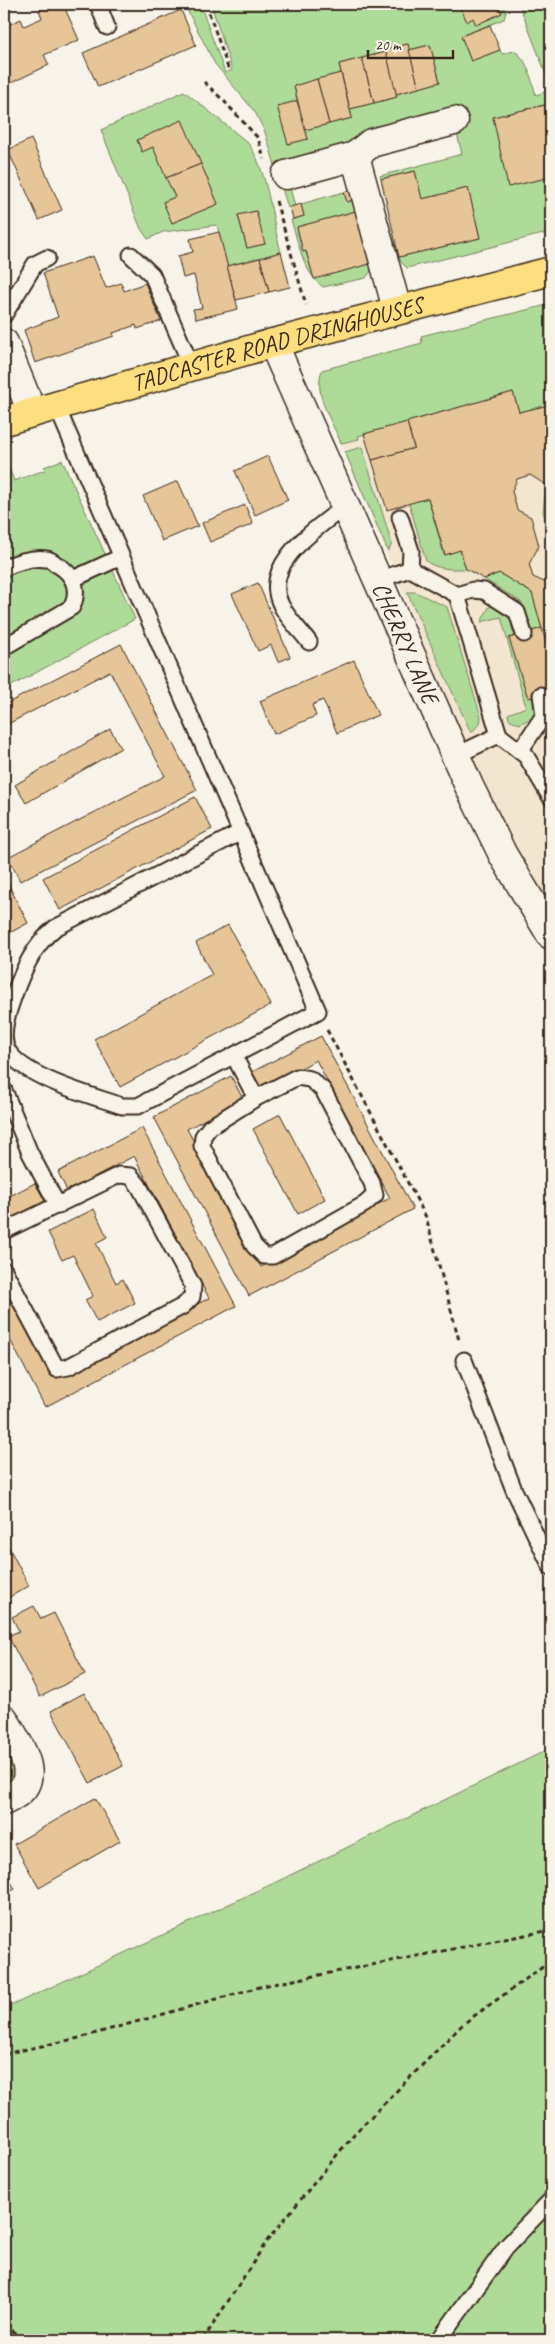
<svg xmlns="http://www.w3.org/2000/svg" width="555" height="2344" font-family="Caveat,sans-serif">
<style>
.built{fill:#f2e6d0}
.green{fill:#afdb99;stroke:#75825c;fill-rule:evenodd}
.building{fill:#e6c698;stroke:#3b2a1e}
.lines{fill:none;stroke-linecap:round;stroke-linejoin:round}
.lane-casing{stroke:#3b2a1e;stroke-width:19}
.street-casing{stroke:#3b2a1e;stroke-width:31}
.primary-casing{stroke:#3b2a1e;stroke-width:31}
.path{stroke:#3b2a1e;stroke-width:3;stroke-dasharray:5 4;stroke-linecap:butt}
.lane{stroke:#f7f3e8;stroke-width:15}
.street{stroke:#f7f3e8;stroke-width:28}
.primary{stroke:#fedf80;stroke-width:28}
.labels{text-anchor:middle;stroke-width:4;stroke-linejoin:round;paint-order:stroke}
.street-label{font-size:24px;fill:#3b2a1e;stroke:#f7f3e8}
</style>
<rect width="100%" height="100%" fill="#f7f3e8"/>
<filter id="ink" filterUnits="userSpaceOnUse"><feTurbulence type="fractalNoise" baseFrequency=".02" numOctaves="2"/><feDisplacementMap in="SourceGraphic" scale="10" xChannelSelector="R" yChannelSelector="G"/><feConvolveMatrix kernelMatrix="1 2 1 2 8 2 1 2 1" color-interpolation-filters="sRGB"/></filter>
<g filter="url(#ink)">
<polygon class="built" points="551,304 551,913 493,810 319,391 318,381 322,370 422,343 421,336"/>
<g class="green">
<path d="M184 4H200L225 73 232 70 211 4H459L467 21 473 18 476 25 502 13 498 4H502L506 12 504 19 461 36 471 61 500 50 502 54 514 51C528 58 531 80 536 95L551 90V111L546 113 544 105 494 117 508 186 551 177V232L407 268 401 262 399 257 480 238 468 188 422 199 415 171 381 179 380 176 462 154 451 110 400 121 290 188 295 206 288 208 265 132 255 112 215 64ZM407 44 409 50 430 45 440 82 396 94 397 97 350 109 352 118 305 130 278 106 297 101 294 86 341 73 339 64 386 52 385 49Z"/>
<polygon points="519,4 551,4 551,87"/>
<path d="M184 91 247 142C267 166 272 221 281 252L227 266 217 225 163 232 148 239 141 229 101 130ZM182 121 218 204 172 223 163 202 175 197 153 147 142 151 137 140ZM256 211 264 244 247 248 238 216Z"/>
<path d="M344 192 347 202 353 200 356 211 297 227 303 252 306 251 314 278 370 264 371 271 366 278 323 287C302 271 299 243 291 220L304 216 301 204Z"/>
<path d="M551 304V407L549 405 519 412 513 392 358 436 359 439 341 443C332 421 313 395 322 370L422 343 421 336Z"/>
<polygon points="362,447 392,544 388,551 345,452"/>
<polygon points="4,455 14,481 45,470 44,467 62,460 135,619 4,690"/>
<polygon points="551,484 551,537 543,512 546,485"/>
<path d="M428 498 444 555 460 550 466 569C452 569 437 570 426 561L409 503Z"/>
<polygon points="499,573 532,593 542,628 532,631 521,602 484,579"/>
<polygon points="407,592 415,592 447,607 481,717 480,723 471,733"/>
<polygon points="496,605 508,614 515,636 510,639 528,698 533,697 535,714 532,718 519,724 509,719 508,714 526,707 501,617 481,622 489,607"/>
<polygon points="4,1734 17,1762 16,1780 4,1789"/>
<polygon points="551,1748 551,2340 4,2340 4,2009 272,1884"/>
</g>
<g class="building">
<polygon points="54,4 63,4 79,40 44,55 49,65 4,86 4,27 21,19 24,26 42,18 39,10"/>
<polygon points="459,4 498,4 502,13 476,25 473,18 467,22"/>
<polygon points="181,10 196,45 98,87 83,53"/>
<polygon points="490,25 500,50 471,61 461,36"/>
<polygon points="408,44 419,88 396,94 385,49"/>
<polygon points="430,45 440,82 419,88 409,50"/>
<polygon points="386,52 397,97 374,103 362,58"/>
<polygon points="362,58 374,103 350,109 339,64"/>
<polygon points="341,73 352,118 329,124 317,79"/>
<polygon points="317,79 329,124 305,130 294,86"/>
<polygon points="297,101 308,139 288,144 277,106"/>
<polygon points="545,105 546,113 551,111 551,177 508,187 493,117"/>
<polygon points="182,120 201,164 166,178 153,147 142,152 137,140"/>
<polygon points="31,139 62,210 39,220 8,150"/>
<polygon points="201,164 218,204 172,223 163,202 175,197 166,178"/>
<polygon points="415,171 422,199 468,188 480,238 399,257 381,179"/>
<polygon points="350,191 353,200 347,202 344,192"/>
<polygon points="301,204 304,216 293,219 290,207"/>
<polygon points="256,211 265,244 247,248 238,215"/>
<polygon points="356,211 370,264 314,279 306,251 303,252 297,227"/>
<polygon points="219,232 238,309 196,319 193,309 202,308 194,275 183,278 178,256 193,252 190,239"/>
<polygon points="281,252 290,287 269,292 260,258"/>
<polygon points="93,256 106,288 121,283 124,291 145,283 161,321 137,329 136,325 113,333 114,336 35,363 24,330 58,317 43,273"/>
<polygon points="260,258 269,292 236,300 227,266"/>
<polygon points="513,392 519,412 549,405 551,407 551,484 546,485 530,475 517,479 512,491 517,510 531,517 539,546 529,564 533,577 551,585 551,662 532,593 499,573 484,579 466,569 460,550 445,555 428,498 387,510 372,460 414,448 407,422"/>
<polygon points="407,422 414,448 372,460 364,434"/>
<polygon points="268,456 288,500 255,515 235,471"/>
<polygon points="178,481 198,526 162,541 143,496"/>
<polygon points="245,505 253,524 210,542 202,523"/>
<polygon points="258,583 290,657 278,662 271,645 258,651 232,594"/>
<polygon points="542,628 551,662 551,692 528,698 509,638"/>
<polygon points="121,644 197,790 20,881 8,857 165,776 110,671 4,726 4,705"/>
<polygon points="354,660 378,715 337,733 323,700 312,705 316,716 274,734 260,701"/>
<polygon points="110,729 121,748 26,803 15,785"/>
<polygon points="195,797 212,829 60,910 43,878"/>
<polygon points="4,876 28,923 4,936"/>
<polygon points="228,925 271,1005 120,1087 94,1039 212,975 196,943"/>
<polygon points="321,1036 413,1209 249,1296 154,1117 231,1076 243,1099 187,1129 261,1267 390,1198 316,1060 262,1089 252,1072"/>
<polygon points="280,1114 325,1199 298,1214 253,1129"/>
<polygon points="142,1128 236,1306 45,1407 4,1328 4,1279 56,1378 209,1298 134,1156 67,1191 58,1172"/>
<polygon points="35,1183 45,1201 4,1223 4,1199"/>
<polygon points="94,1209 107,1237 96,1243 116,1283 123,1279 135,1303 97,1322 85,1300 93,1296 73,1255 62,1260 48,1232"/>
<polygon points="4,1538 29,1586 4,1600"/>
<polygon points="34,1606 41,1619 54,1613 85,1674 40,1697 8,1636 19,1631 12,1617"/>
<polygon points="84,1693 123,1766 90,1783 51,1711"/>
<polygon points="95,1798 120,1841 39,1888 14,1844"/>
<polygon points="4,1870 15,1889 4,1895"/>
</g>
<g class="lines">
<defs>
<g id="lane">
<polyline points="98,4 107,27"/>
<polyline points="131,255 152,275 191,365"/>
<polyline points="4,315 35,264 47,258"/>
<path d="M56 405 318 1011 138 1106H122C94 1096 11 1075 5 1043 2 1027 9 1010 14 995 23 970 34 945 55 928L239 833"/>
<polyline points="400,517 411,551 410,569"/>
<path d="M4 568C17 562 31 557 46 559 50 559 53 562 56 564 74 574 80 589 72 607L4 647"/>
<polyline points="73,579 121,557"/>
<polyline points="378,580 410,569 457,595 499,735 455,756"/>
<polyline points="457,595 473,590 484,591 517,612 524,634"/>
<path d="M309 642C300 630 287 618 281 605 260 563 318 528 345 506"/>
<polyline points="499,735 526,756 551,798"/>
<polyline points="520,751 544,715 541,695"/>
<polyline points="234,1056 256,1098"/>
<polygon points="297,1077 310,1079 323,1090 372,1183 375,1195 365,1204 273,1256 264,1256 254,1246 202,1146 203,1136 210,1127 256,1098"/>
<polyline points="4,1090 30,1153 58,1206"/>
<polyline points="4,1231 119,1175 131,1176 139,1186 193,1286 192,1297 183,1306 68,1367 57,1369 4,1270"/>
<polyline points="464,1360 514,1490 551,1567"/>
<polyline points="439,2340 506,2247 551,2200"/>
</g>
<g id="street">
<polyline points="355,156 397,309"/>
<polyline points="286,175 355,156 371,143 454,121"/>
<polyline points="4,343 32,412"/>
<path id="s1" d="M273 343 469 786 503 855 551 935"/>
<path d="M4 1719C13 1736 38 1768 23 1788 19 1793 10 1798 4 1801"/>
</g>
<g id="primary">
<path id="s2" d="M4 421 273 343 551 271"/>
</g>
</defs>
<use href="#lane" class="lane-casing"/>
<use href="#street" class="street-casing"/>
<use href="#primary" class="primary-casing"/>
<g class="path">
<polyline points="206,4 229,71"/>
<polyline points="204,82 224,101 258,138 264,159"/>
<polyline points="276,201 306,305"/>
<polyline points="327,1030 426,1217 459,1340"/>
<polyline points="4,2054 79,2038 263,1986 551,1930"/>
<polyline points="4,2325 25,2340"/>
<polyline points="203,2340 267,2241 354,2134 463,2024 551,1961"/>
</g>
<use href="#lane" class="lane"/>
<use href="#street" class="street"/>
<use href="#primary" class="primary"/>
</g>
</g>
<g class="labels">
<g class="street-label">
<text dy="8" stroke="none"><textPath href="#s2" startOffset="284">TADCASTER ROAD DRINGHOUSES</textPath></text>
<text dy="8" stroke="none"><textPath href="#s1" startOffset="328">CHERRY LANE</textPath></text>
</g>
</g>
<rect width="555" height="2344" fill="none" stroke="#f7f3e8" stroke-width="20"/>
<rect x="10" y="10" width="535" height="2324" fill="none" stroke="#3b2a1e" stroke-width="2" filter="url(#ink)"/>
<path d="M368 50v8h85v-8" fill="none" stroke="#3b2a1e" stroke-width="2.5"/>
<text x="375" y="50" font-size="15" fill="#3b2a1e" stroke="#f7f3e8" stroke-width="4" paint-order="stroke">20 m</text>
</svg>
